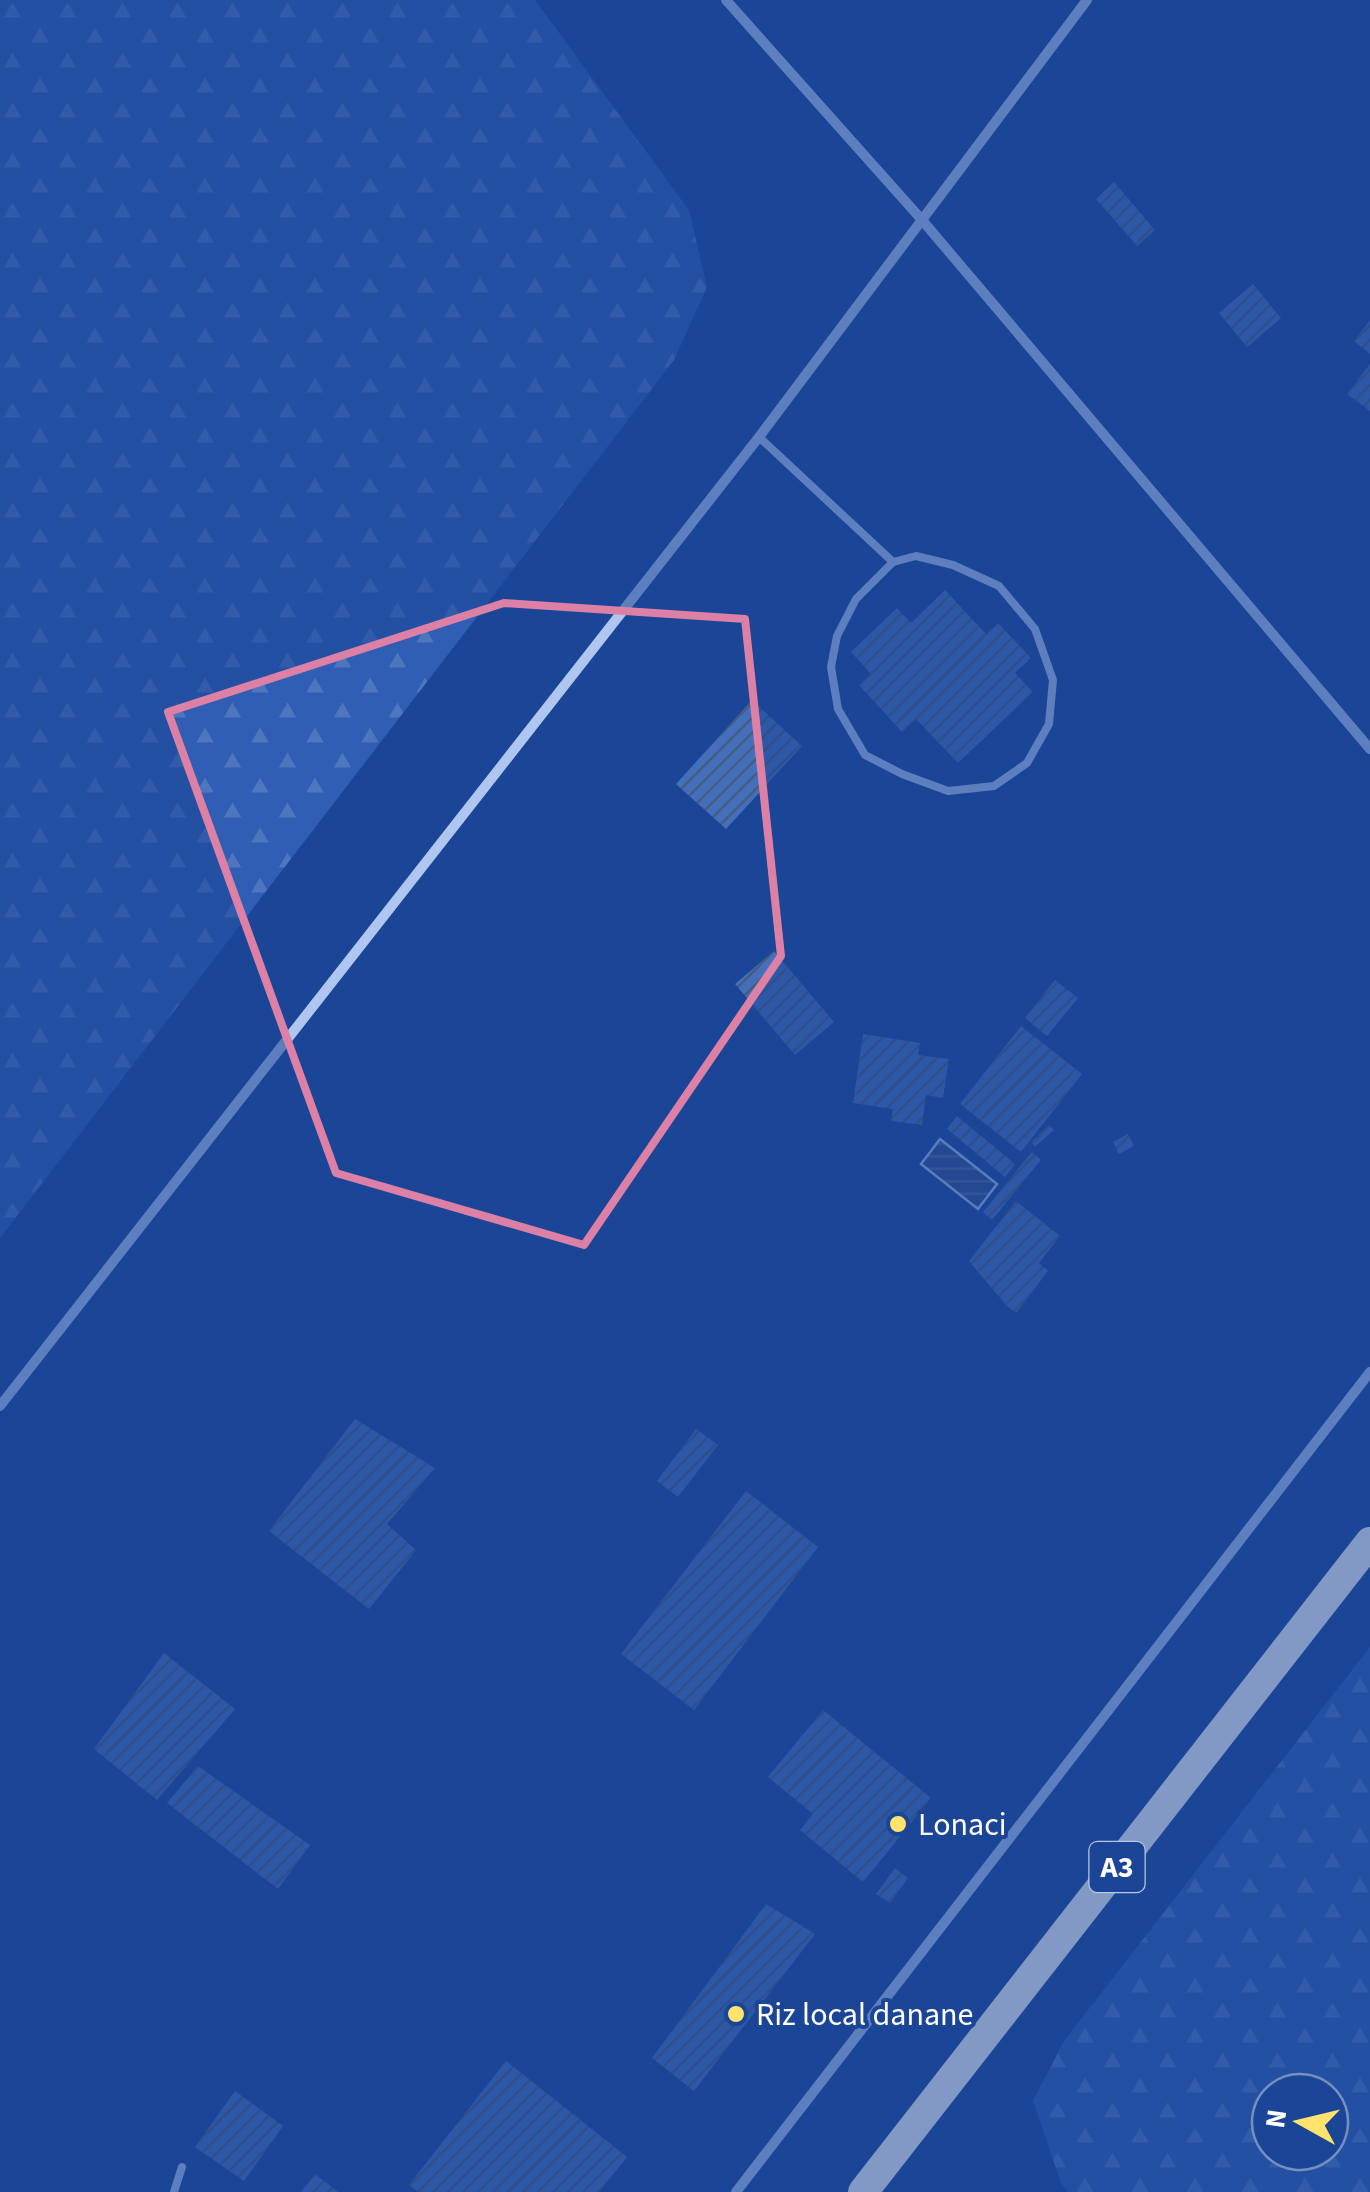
<svg xmlns="http://www.w3.org/2000/svg" width="1370" height="2192" font-family="'Source Sans 3',sans-serif">
<style>
.forest{fill:url(#forest-firs);fill-rule:evenodd}
.water{fill:url(#water-rules);stroke:#a1bff2;stroke-width:2.5}
.building{fill:url(#building-hatch)}
.lines{fill:none;stroke-linecap:round;stroke-linejoin:round}
.lane{stroke:#aec6f0;stroke-width:8}
.street{stroke:#aec6f0;stroke-width:10}
.highway{stroke:#fff;stroke-width:30}
.marked{fill:none;stroke:#dd80a5;stroke-width:8;stroke-linejoin:round}
.poi-dot{fill:#ffe36d;stroke:#1b4597;stroke-width:4}
.labels{text-anchor:middle;stroke-width:8;stroke-linejoin:round;paint-order:stroke}
.shield{fill:#1b4597;stroke:#bbc7e0;stroke-width:2.5}
.shield-label{font-size:30px;font-weight:bold;fill:#fff}
.poi-label{font-size:32px;fill:#fff;stroke:#1b4597;text-anchor:start}
</style>
<defs>
<pattern id="forest-firs" width="22" height="20" patternUnits="userSpaceOnUse" patternTransform="scale(2.5)"><rect width="22" height="20" fill="#2f5eb4"/><path d="M5 1l3.5 6h-7zM16 11l3.5 6h-7z" fill="#4e76bf"/></pattern>
<pattern id="water-rules" width="6" height="5" patternUnits="userSpaceOnUse" patternTransform="scale(2.5)"><rect width="6" height="5" fill="#304f8c"/><path d="M0 2.5h6" fill="none" stroke="#4f699d"/></pattern>
<pattern id="building-hatch" width="6" height="6" patternUnits="userSpaceOnUse" patternTransform="scale(2.5)"><rect width="6" height="6" fill="#446fbd"/><path d="M-1 1l2-2M0 6l6-6M5 7l2-2" fill="none" stroke="#485c7f"/></pattern>
</defs>
<rect width="100%" height="100%" fill="#1b4597"/>
<g class="forest">
<polygon points="0,0 535,0 689,210 707,287 674,360 0,1238"/>
<path d="M1370 1647V2192H1068L1061 2183 1033 2101 1064 2041ZM1330 2092V2152H1270V2092Z"/>
</g>
<polygon class="water" points="940,1139 997,1184 978,1209 921,1164"/>
<g class="building">
<polygon points="1114,182 1155,230 1137,246 1096,199"/>
<polygon points="1253,284 1281,318 1247,347 1219,313"/>
<polygon points="1370,320 1370,354 1354,341"/>
<polygon points="1370,364 1370,411 1347,394"/>
<polygon points="945,590 986,634 998,623 1031,658 1015,673 1033,692 958,763 916,719 902,732 859,685 871,674 851,652 897,608 911,623"/>
<polygon points="752,700 802,746 726,829 676,784"/>
<polygon points="774,951 834,1022 795,1055 735,984"/>
<polygon points="1055,980 1078,998 1047,1036 1025,1018"/>
<polygon points="1021,1026 1082,1074 1021,1152 960,1104"/>
<polygon points="863,1034 920,1043 918,1055 949,1059 943,1098 926,1095 922,1125 891,1121 893,1109 853,1103"/>
<polygon points="957,1116 1015,1164 1005,1177 947,1129"/>
<polygon points="1049,1125 1054,1130 1035,1147 1031,1142"/>
<polygon points="1128,1134 1134,1146 1119,1154 1113,1142"/>
<polygon points="1032,1152 1041,1160 992,1220 983,1212"/>
<polygon points="1016,1201 1060,1236 1039,1263 1048,1271 1016,1313 1006,1305 969,1261"/>
<polygon points="355,1419 435,1468 387,1524 416,1550 369,1609 269,1531"/>
<polygon points="696,1429 718,1445 678,1497 657,1481"/>
<polygon points="746,1491 818,1547 694,1710 621,1654"/>
<polygon points="164,1653 235,1709 157,1800 94,1749"/>
<polygon points="823,1710 931,1798 863,1882 800,1830 813,1814 768,1777"/>
<polygon points="198,1766 310,1845 278,1889 167,1803"/>
<polygon points="895,1868 908,1878 890,1903 876,1894"/>
<polygon points="766,1904 815,1934 694,2091 652,2058"/>
<polygon points="506,2061 627,2157 599,2192 418,2192 409,2185"/>
<polygon points="235,2091 283,2126 244,2181 195,2147"/>
<polygon points="315,2174 338,2192 301,2192"/>
</g>
<g class="lines">
<g class="lane">
<polyline points="759,437 893,562"/>
<polygon points="916,556 953,565 999,586 1035,629 1053,680 1049,724 1027,763 994,786 948,791 902,774 865,755 838,709 831,667 837,636 856,599 893,562"/>
<polyline points="174,2192 182,2167"/>
</g>
<g class="street">
<polyline points="726,0 922,220 1370,749"/>
<polyline points="0,1406 759,437 1087,0"/>
<polyline points="736,2192 1370,1372"/>
</g>
<polyline class="highway" points="863,2192 1370,1542"/>
</g>
<path d="M0 0H1370V2192H0ZM504 603 745 619 781 956 584 1245 336 1173 168 712Z" fill="#1b4597" fill-opacity=".55" fill-rule="evenodd"/>
<path class="marked" d="M504 603 745 619 781 956 584 1245 336 1173 168 712Z"/>
<g class="poi-dot">
<circle cx="898" cy="1824" r="10"/>
<circle cx="736" cy="2014" r="10"/>
</g>
<g class="labels">
<rect class="shield" x="1089.5" y="1842" width="55" height="50" rx="8"/>
<g class="shield-label">
<text x="1117" y="1877">A3</text>
</g>
<g class="poi-label">
<text x="918" y="1835">Lonaci</text>
<text x="756" y="2025">Riz local danane</text>
</g>
</g>
<g transform="translate(1300 2122) rotate(278)"><circle r="48" fill="#1b4597" stroke="#768fc1" stroke-width="2.5"/>
<path d="M0-8L18 38L0 25L-18 38Z" fill="#ffe36d"/>
<text y="-15" font-size="28" font-weight="bold" text-anchor="middle" fill="#ffffff">N</text>
</g>
</svg>
